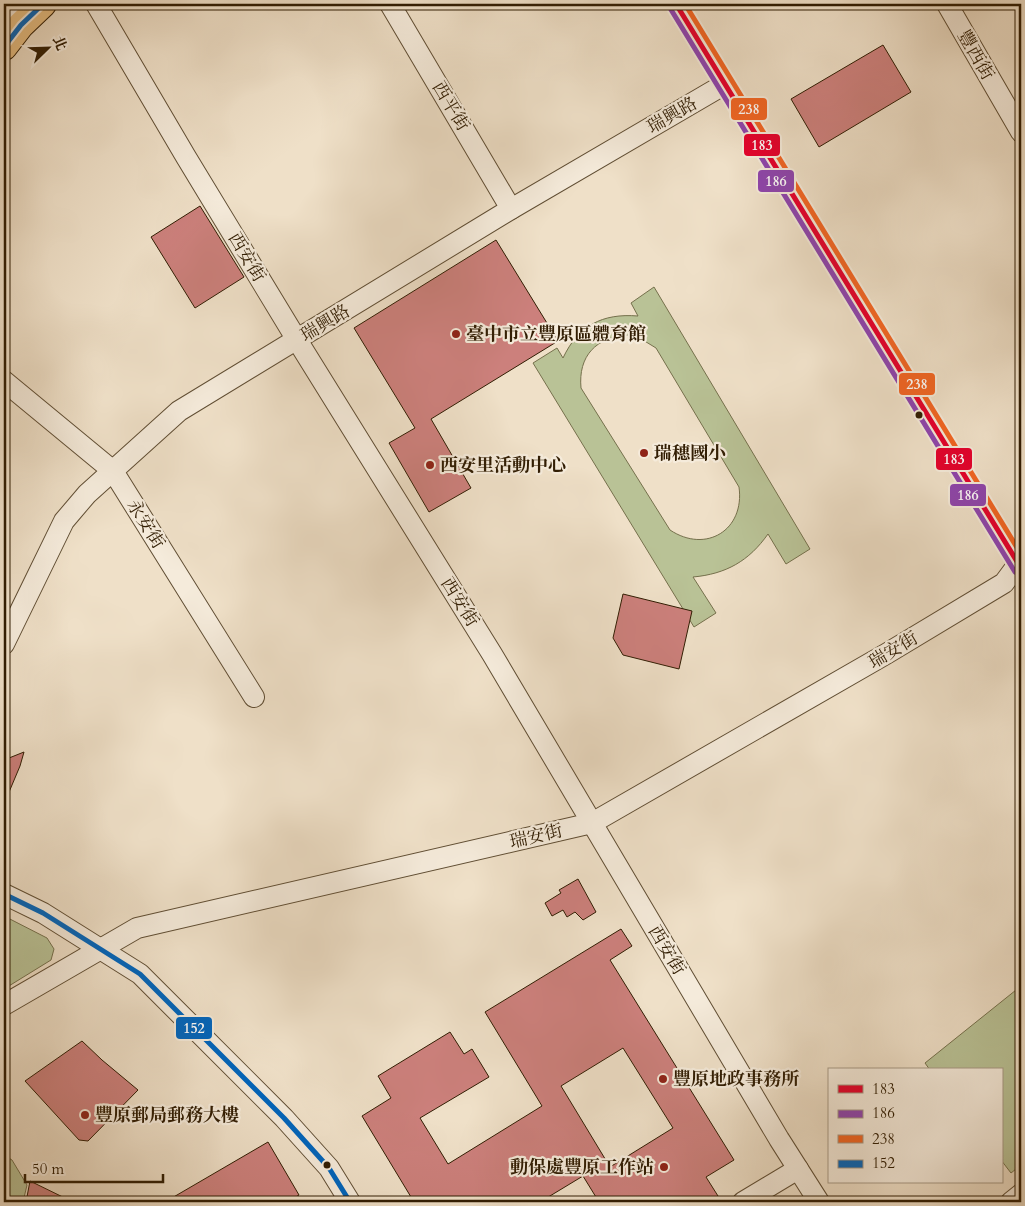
<svg xmlns="http://www.w3.org/2000/svg" width="1025" height="1206" font-family="Cardo,'Noto Serif TC',serif">
<style>
.green{fill:#b9c296;stroke:#75704c;fill-rule:evenodd}
.building{fill:#cc807c;stroke:#311d03;fill-rule:evenodd}
.lines{fill:none;stroke-linecap:round;stroke-linejoin:round}
.minor-casing{stroke:#604e34;stroke-width:22}
.major-casing{stroke:#311d03;stroke-width:28}
.minor{stroke:#f5ebdb;stroke-width:20}
.major{stroke:#e8c084;stroke-width:26}
.bus-1-casing{stroke:#f5ebdb;stroke-width:9}
.bus-2-casing{stroke:#f5ebdb;stroke-width:9}
.bus-3-casing{stroke:#f5ebdb;stroke-width:9}
.bus-4-casing{stroke:#f5ebdb;stroke-width:9}
.bus-1{stroke:#e4002b;stroke-width:5}
.bus-2{stroke:#8e44ad;stroke-width:5}
.bus-3{stroke:#f26522;stroke-width:5}
.bus-4{stroke:#0065bd;stroke-width:5}
.poi-dot{fill:#8f2418;stroke:#f5ebdb;stroke-width:2}
.bus-dot{fill:#311d03;stroke:#f5ebdb;stroke-width:2}
.labels{text-anchor:middle;stroke-width:4.5;stroke-linejoin:round;paint-order:stroke}
.street-label{font-size:18px;fill:#311d03;stroke:#f5ebdb}
.poi-label{font-size:18px;font-weight:bold;fill:#311d03;stroke:#f5ebdb;text-anchor:start}
.line-badge{stroke:#f5ebdb;stroke-width:2}
.badge-label{font-size:14px;text-anchor:middle;font-weight:bold;fill:#fff}
</style>
<rect width="100%" height="100%" fill="#efe0c8"/>
<filter id="stains"><feTurbulence type="fractalNoise" baseFrequency=".004" numOctaves="4"/><feColorMatrix values="0 0 0 0 .2 0 0 0 0 .09 0 0 0 0 .02 0 0 0 .5 -.17"/></filter>
<radialGradient id="worn" r=".72"><stop offset=".6" stop-color="#630" stop-opacity="0"/><stop offset="1" stop-color="#630" stop-opacity=".3"/></radialGradient>
<g class="green">
<path d="M654 287 810 549 786 564 768 534C749 561 726 574 693 577L716 613 694 627 533 363 557 348 563 358C578 326 602 313 638 316L631 303ZM628 335 638 337 656 348 739 487C745 530 706 554 670 530L581 388C578 356 596 337 628 335Z"/>
<polygon points="4,916 47,938 54,949 51,960 4,989"/>
<polygon points="1021,986 1021,1165 1011,1173 1001,1160 1001,1070 930,1070 925,1063"/>
<polygon points="4,1155 12,1160 27,1185 23,1202 4,1202"/>
</g>
<g class="building">
<polygon points="883,45 911,92 819,147 791,99"/>
<polygon points="200,206 244,277 195,308 151,237"/>
<polygon points="496,240 558,341 431,419 471,488 429,512 389,443 415,428 354,328"/>
<polygon points="623,594 692,611 679,669 623,655 613,638"/>
<polygon points="24,752 20,766 4,804 4,760"/>
<polygon points="578,879 596,912 583,920 575,912 567,917 563,910 552,916 545,903 561,893 559,890"/>
<path d="M621 929 632 946 610 960 734 1160 706 1177 718 1196 708 1202H599L583 1176 540 1202H414L362 1116 391 1098 378 1076 450 1032 464 1054 472 1049 489 1077 420 1118 448 1164 542 1106 485 1012ZM623 1048 673 1128 610 1167 561 1086Z"/>
<polygon points="82,1041 102,1060 138,1090 88,1141 79,1140 25,1081"/>
<polygon points="268,1142 299,1195 287,1202 165,1202"/>
<polygon points="30,1181 73,1202 26,1202"/>
</g>
<g class="lines">
<defs>
<g id="minor">
<polyline points="96,4 186,157 297,340 492,654 779,1139 819,1202"/>
<polyline points="390,4 511,209"/>
<polyline points="676,4 1021,568"/>
<polyline points="947,4 1021,132"/>
<polyline points="4,10 21,25"/>
<polyline points="4,381 113,471 254,697"/>
<polyline points="4,644 64,521 87,494 179,411 511,209 725,84"/>
<polyline points="4,894 43,913 140,974 284,1118 329,1168 350,1202"/>
<polyline points="4,1005 137,928 592,823 886,654 1004,583 1021,560"/>
<polyline points="743,1202 798,1169"/>
<polyline points="1011,1202 1021,1194"/>
</g>
<polyline id="major" points="4,47 21,25 43,4"/>
</defs>
<use href="#minor" class="minor-casing"/>
<use href="#major" class="major-casing"/>
<use href="#minor" class="minor"/>
<use href="#major" class="major"/>
<defs>
<polyline id="bus-1" points="676,4 1021,568"/>
<polyline id="bus-2" points="670,8 1015,572"/>
<polyline id="bus-3" points="685,4 1021,554"/>
<g id="bus-4">
<polyline points="4,47 21,25 43,4"/>
<polyline points="4,894 43,913 140,974 284,1118 329,1168 350,1202"/>
</g>
</defs>
<use href="#bus-1" class="bus-1-casing"/>
<use href="#bus-2" class="bus-2-casing"/>
<use href="#bus-3" class="bus-3-casing"/>
<use href="#bus-4" class="bus-4-casing"/>
<use href="#bus-1" class="bus-1"/>
<use href="#bus-2" class="bus-2"/>
<use href="#bus-3" class="bus-3"/>
<use href="#bus-4" class="bus-4"/>
</g>
<g class="poi-dot">
<circle cx="456" cy="334" r="5"/>
<circle cx="644" cy="453" r="5"/>
<circle cx="430" cy="465" r="5"/>
<circle cx="663" cy="1079" r="5"/>
<circle cx="85" cy="1115" r="5"/>
<circle cx="664" cy="1167" r="5"/>
</g>
<g class="bus-dot">
<circle cx="919" cy="415" r="4.5"/>
<circle cx="327" cy="1165" r="4.5"/>
</g>
<g class="labels">
<g class="street-label">
<text transform="translate(976 55) rotate(60)" y="6">豐西街</text>
<text transform="translate(451 106) rotate(59)" y="6">西平街</text>
<text transform="translate(672 115) rotate(-30)" y="6">瑞興路</text>
<text transform="translate(247 257) rotate(59)" y="6">西安街</text>
<text transform="translate(325 323) rotate(-31)" y="6">瑞興路</text>
<text transform="translate(146 524) rotate(58)" y="6">永安街</text>
<text transform="translate(460 602) rotate(58)" y="6">西安街</text>
<text transform="translate(893 650) rotate(-31)" y="6">瑞安街</text>
<text transform="translate(536 836) rotate(-13)" y="6">瑞安街</text>
<text transform="translate(667 950) rotate(59)" y="6">西安街</text>
</g>
<g class="poi-label">
<text x="466" y="340">臺中市立豐原區體育館</text>
<text x="654" y="459">瑞穗國小</text>
<text x="440" y="471">西安里活動中心</text>
<text x="673" y="1085">豐原地政事務所</text>
<text x="95" y="1121">豐原郵局郵務大樓</text>
<text x="654" y="1173" text-anchor="end">動保處豐原工作站</text>
</g>
</g>
<g class="line-badge">
<rect x="730" y="97" width="38" height="24" rx="5" fill="#f26522"/>
<rect x="743" y="133" width="38" height="24" rx="5" fill="#e4002b"/>
<rect x="757" y="169" width="38" height="24" rx="5" fill="#8e44ad"/>
<rect x="898" y="372" width="38" height="24" rx="5" fill="#f26522"/>
<rect x="935" y="447" width="38" height="24" rx="5" fill="#e4002b"/>
<rect x="949" y="483" width="38" height="24" rx="5" fill="#8e44ad"/>
<rect x="175" y="1016" width="38" height="24" rx="5" fill="#0065bd"/>
</g>
<g class="badge-label">
<text x="749" y="114">238</text>
<text x="762" y="150">183</text>
<text x="776" y="186">186</text>
<text x="917" y="389">238</text>
<text x="954" y="464">183</text>
<text x="968" y="500">186</text>
<text x="194" y="1033">152</text>
</g>
<rect width="1025" height="1206" fill="none" stroke="#efe0c8" stroke-width="20"/>
<rect x="5" y="5" width="1015" height="1196" fill="none" stroke="#311d03" stroke-width="2.5"/>
<rect x="10" y="10" width="1005" height="1186" fill="none" stroke="#311d03"/>
<rect x="828" y="1068" width="175" height="115" fill="#f5ebdb" stroke="#a79985"/>
<rect x="838" y="1085" width="25" height="8" fill="#e4002b" stroke="#a79985"/>
<text x="872" y="1094" font-size="15" fill="#311d03">183</text>
<rect x="838" y="1110" width="25" height="8" fill="#8e44ad" stroke="#a79985"/>
<text x="872" y="1118" font-size="15" fill="#311d03">186</text>
<rect x="838" y="1135" width="25" height="8" fill="#f26522" stroke="#a79985"/>
<text x="872" y="1144" font-size="15" fill="#311d03">238</text>
<rect x="838" y="1160" width="25" height="8" fill="#0065bd" stroke="#a79985"/>
<text x="872" y="1168" font-size="15" fill="#311d03">152</text>
<g transform="translate(48 48) rotate(67)" stroke="#f5ebdb" stroke-width="4" paint-order="stroke">
<path d="M0-4L9 19L0 12L-9 19Z" fill="#311d03"/>
<text y="-8" font-size="14" font-weight="bold" text-anchor="middle" fill="#311d03">北</text>
</g>
<path d="M25 1174v8h138v-8" fill="none" stroke="#311d03" stroke-width="2.5"/>
<text x="32" y="1174" font-size="15" fill="#311d03" stroke="#f5ebdb" stroke-width="4" paint-order="stroke">50 m</text>
<rect width="100%" height="100%" filter="url(#stains)"/>
<rect width="100%" height="100%" fill="url(#worn)"/>
</svg>
